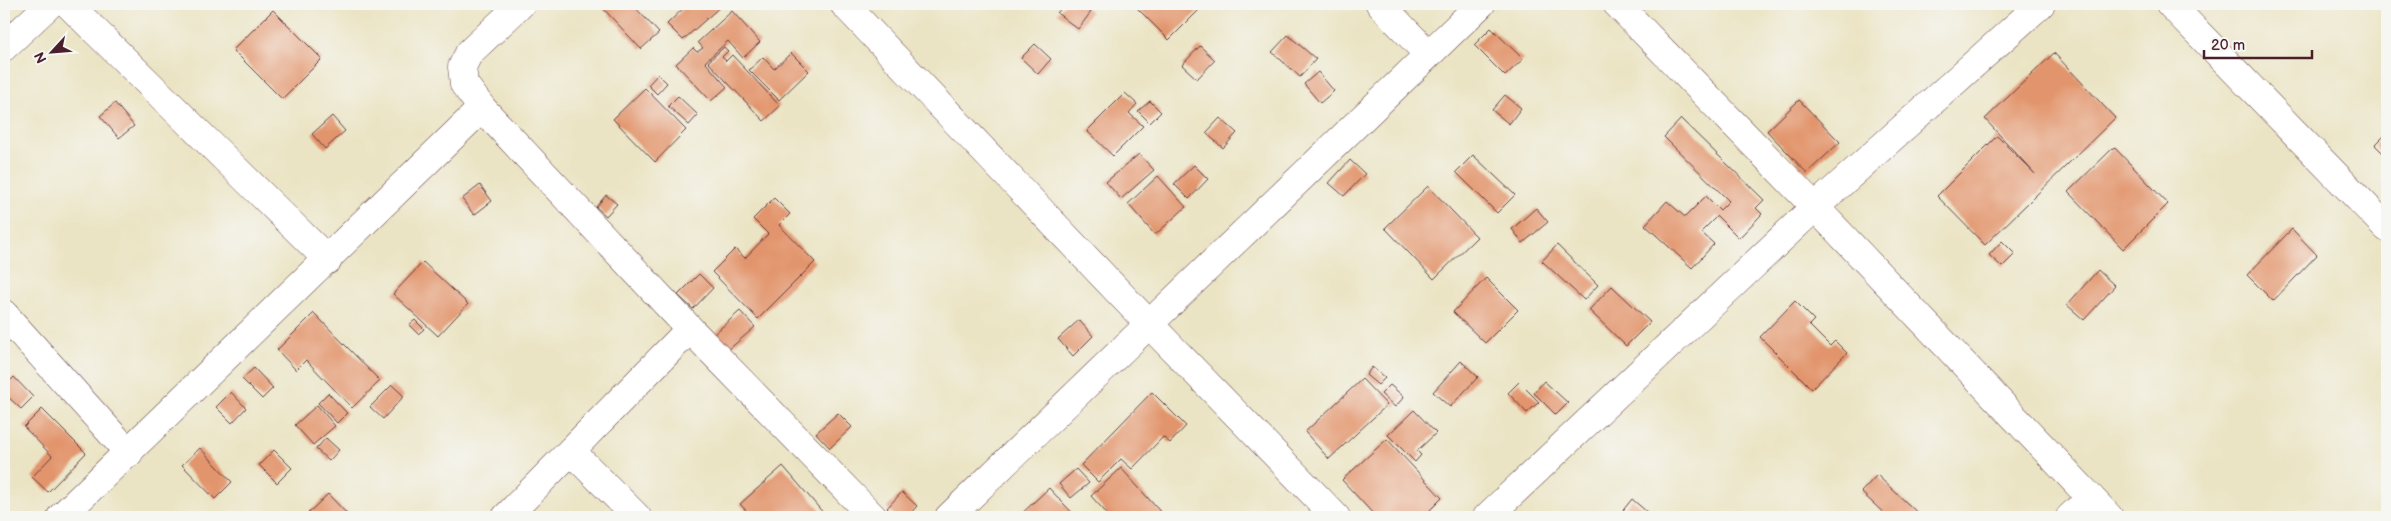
<svg xmlns="http://www.w3.org/2000/svg" width="2391" height="521" font-family="'Balsamiq Sans',sans-serif">
<style>
.building{fill:#e2946c}
.lines{fill:none;stroke-linecap:round;stroke-linejoin:round}
.minor-casing{stroke:#623d42;stroke-width:29}
.tertiary-casing{stroke:#623d42;stroke-width:29}
.minor{stroke:#fff;stroke-width:28}
.tertiary{stroke:#fff;stroke-width:28}
</style>
<rect width="100%" height="100%" fill="#f6f6f2"/>
<filter id="ink" filterUnits="userSpaceOnUse"><feTurbulence type="fractalNoise" baseFrequency=".02" numOctaves="2"/><feDisplacementMap in="SourceGraphic" scale="10" xChannelSelector="R" yChannelSelector="G"/><feConvolveMatrix kernelMatrix="1 2 1 2 8 2 1 2 1" color-interpolation-filters="sRGB"/></filter>
<filter id="wash" filterUnits="userSpaceOnUse"><feTurbulence type="fractalNoise" baseFrequency=".0096" numOctaves="4" result="noise"/><feDisplacementMap in="SourceGraphic" scale="20" xChannelSelector="R" yChannelSelector="G"/><feGaussianBlur stdDeviation="1.12" result="paint"/><feColorMatrix in="noise" values="0 0 0 0 0 0 0 0 0 0 0 0 0 0 0 0 0 1.4 0 .05"/><feComposite in="paint" operator="in"/></filter>
<g filter="url(#wash)">
<rect width="100%" height="100%" fill="#ebe4c4"/>
<g id="blocks">
<g class="building">
<polygon points="599,4 632,4 659,33 641,49"/>
<polygon points="688,4 723,4 683,40 667,24"/>
<polygon points="1065,4 1081,4 1091,12 1078,29 1057,13"/>
<polygon points="1133,4 1201,4 1203,6 1169,40"/>
<polygon points="273,10 322,59 282,99 233,50"/>
<polygon points="732,11 760,42 743,58 728,41 705,62 727,87 711,101 676,64 693,48 697,52 703,48 698,42"/>
<polygon points="1491,28 1523,59 1505,76 1474,45"/>
<polygon points="1288,35 1316,59 1300,77 1272,52"/>
<polygon points="1035,44 1051,59 1038,74 1021,58"/>
<polygon points="1200,46 1215,60 1197,79 1182,65"/>
<polygon points="724,47 728,51 722,57 726,61 732,55 780,106 764,121 708,62"/>
<polygon points="791,53 809,71 779,100 749,70 763,57 774,69"/>
<polygon points="2054,53 2115,118 1985,245 1937,196 1997,136 2035,174 1985,119"/>
<polygon points="1318,72 1334,91 1320,103 1304,84"/>
<polygon points="658,74 667,83 657,94 648,85"/>
<polygon points="645,88 686,130 655,162 613,119"/>
<polygon points="1125,93 1137,104 1129,113 1143,126 1113,156 1087,131"/>
<polygon points="1505,95 1521,108 1509,124 1492,110"/>
<polygon points="678,96 698,115 689,125 668,106"/>
<polygon points="1799,100 1840,142 1807,173 1767,131"/>
<polygon points="1150,101 1161,112 1150,123 1138,111"/>
<polygon points="115,103 134,126 119,138 100,116"/>
<polygon points="332,116 345,131 325,149 312,134"/>
<polygon points="1220,118 1237,133 1223,148 1206,133"/>
<polygon points="1681,119 1764,200 1756,208 1762,214 1739,238 1717,216 1701,232 1714,244 1692,268 1645,225 1667,201 1685,217 1706,196 1720,210 1729,201 1664,137"/>
<polygon points="2387,133 2387,157 2375,145"/>
<polygon points="2114,147 2168,204 2123,249 2068,192"/>
<polygon points="1139,154 1154,170 1121,199 1106,182"/>
<polygon points="1473,155 1515,195 1497,213 1456,172"/>
<polygon points="1350,160 1365,174 1344,196 1329,183"/>
<polygon points="1194,165 1208,179 1189,199 1174,184"/>
<polygon points="1158,176 1186,207 1155,235 1128,204"/>
<polygon points="480,185 492,201 474,215 462,199"/>
<polygon points="1428,186 1477,237 1434,279 1385,228"/>
<polygon points="606,195 617,204 606,216 596,207"/>
<polygon points="774,198 790,214 779,225 815,262 758,319 712,272 735,249 745,258 768,234 753,219"/>
<polygon points="1536,208 1548,222 1523,243 1512,229"/>
<polygon points="2292,229 2317,255 2273,301 2247,275"/>
<polygon points="2002,241 2015,254 2002,267 1989,255"/>
<polygon points="1557,245 1598,285 1584,300 1542,261"/>
<polygon points="423,262 468,304 438,336 393,294"/>
<polygon points="2098,270 2115,286 2084,320 2067,305"/>
<polygon points="699,274 713,288 693,309 678,295"/>
<polygon points="1486,278 1518,310 1485,343 1453,312"/>
<polygon points="1612,286 1650,322 1626,346 1589,310"/>
<polygon points="1795,301 1814,320 1809,325 1830,346 1835,341 1847,353 1812,389 1760,337"/>
<polygon points="740,311 755,327 727,351 713,335"/>
<polygon points="314,313 380,381 352,408 306,360 296,370 277,350"/>
<polygon points="415,320 424,329 418,334 409,325"/>
<polygon points="1079,320 1093,336 1073,356 1058,339"/>
<polygon points="1461,361 1478,377 1450,407 1433,392"/>
<polygon points="1372,367 1385,378 1378,385 1366,375"/>
<polygon points="254,368 273,388 262,399 242,379"/>
<polygon points="14,377 33,397 21,409 4,393 4,387"/>
<polygon points="1362,379 1387,405 1329,459 1305,432"/>
<polygon points="1544,381 1568,403 1556,415 1534,393"/>
<polygon points="1519,382 1539,402 1527,413 1508,393"/>
<polygon points="392,385 404,396 383,419 370,407"/>
<polygon points="1390,385 1404,397 1395,407 1381,394"/>
<polygon points="231,392 246,408 232,423 216,407"/>
<polygon points="1152,392 1186,426 1170,443 1163,437 1132,469 1121,459 1098,482 1081,465"/>
<polygon points="328,393 347,413 337,423 318,403"/>
<polygon points="317,405 335,426 313,445 295,425"/>
<polygon points="42,409 86,453 48,492 32,477 52,456 24,427"/>
<polygon points="1414,410 1436,433 1417,451 1421,455 1415,462 1388,435"/>
<polygon points="838,413 852,427 830,448 816,433"/>
<polygon points="326,438 339,450 329,461 316,449"/>
<polygon points="1387,439 1442,498 1429,511 1434,517 1376,517 1342,480"/>
<polygon points="200,448 232,482 215,499 182,465"/>
<polygon points="274,450 292,468 277,483 259,465"/>
<polygon points="783,466 825,515 823,517 752,517 740,504"/>
<polygon points="1121,468 1165,517 1110,517 1091,496"/>
<polygon points="1076,469 1089,483 1071,498 1059,484"/>
<polygon points="1877,475 1922,517 1888,517 1861,492"/>
<polygon points="1049,488 1076,517 1018,517"/>
<polygon points="902,492 917,506 907,517 896,517 887,508"/>
<polygon points="328,494 350,517 304,517"/>
<polygon points="1632,499 1647,512 1642,517 1624,517 1620,514"/>
</g>
</g>
</g>
<g filter="url(#ink)">
<use href="#blocks" fill-opacity="0" stroke="#623d42" stroke-width="1"/>
<g class="lines">
<defs>
<g id="minor">
<polyline points="68,4 328,260"/>
<polyline points="521,4 469,53 462,67 464,84 482,108 690,329 873,517"/>
<polyline points="844,4 1149,324 1336,517"/>
<polyline points="1380,4 1428,54"/>
<polyline points="1617,4 1815,207 2109,517"/>
<polyline points="4,47 50,4"/>
<polyline points="4,314 129,453"/>
<polyline points="571,451 637,517"/>
<polyline points="61,517 482,108"/>
<polyline points="506,517 690,329"/>
<polyline points="949,517 1481,4"/>
<polyline points="1487,517 1815,207 2041,4"/>
<polyline points="2070,517 2091,498"/>
</g>
<polyline id="tertiary" points="2170,4 2387,228"/>
</defs>
<use href="#minor" class="minor-casing"/>
<use href="#tertiary" class="tertiary-casing"/>
<use href="#minor" class="minor"/>
<use href="#tertiary" class="tertiary"/>
</g>
</g>
<rect width="2391" height="521" fill="none" stroke="#f6f6f2" stroke-width="20"/>
<g transform="translate(52 52) rotate(244)" stroke="#f6f6f2" stroke-width="4" paint-order="stroke">
<path d="M0-4L9 19L0 12L-9 19Z" fill="#4a1f2b"/>
<text y="-8" font-size="14" font-weight="bold" text-anchor="middle" fill="#4a1f2b">N</text>
</g>
<path d="M2204 50v8h108v-8" fill="none" stroke="#4a1f2b" stroke-width="2.5"/>
<text x="2211" y="50" font-size="15" fill="#4a1f2b" stroke="#f6f6f2" stroke-width="4" paint-order="stroke">20 m</text>
</svg>
